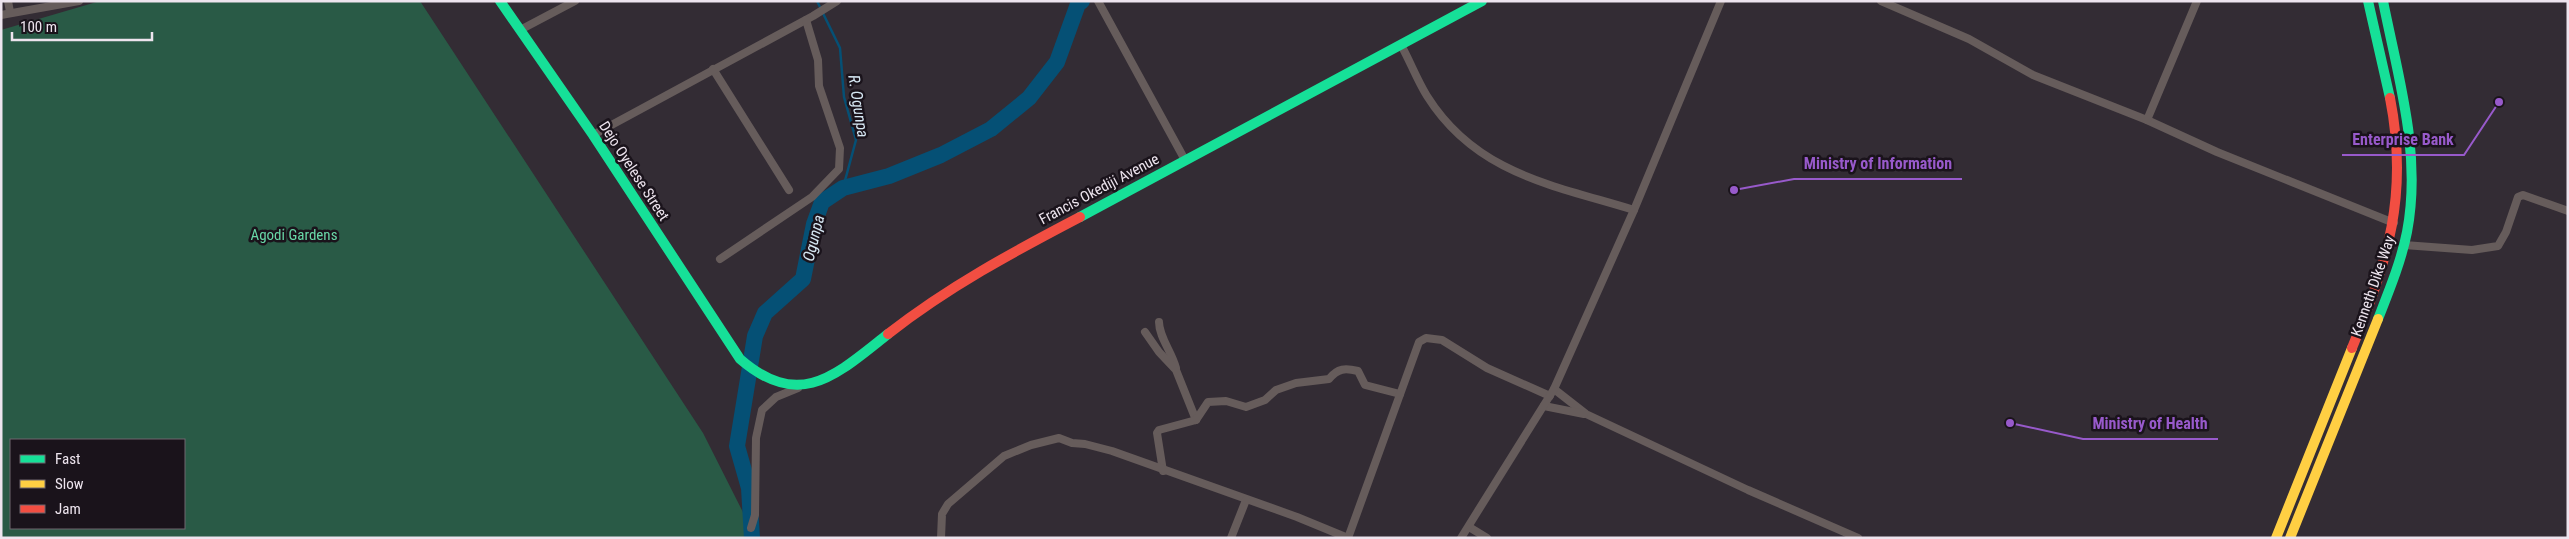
<svg xmlns="http://www.w3.org/2000/svg" width="2569" height="539" font-family="'Roboto Condensed',sans-serif">
<style>
.green{fill:#295a46;fill-rule:evenodd}
.lines{fill:none;stroke-linecap:round;stroke-linejoin:round}
.stream{stroke:#055075;stroke-width:2.5}
.river{stroke:#055075;stroke-width:16}
.street{stroke:#665c5b;stroke-width:8}
.fast{stroke:#16e098;stroke-width:10}
.slow{stroke:#ffcf43;stroke-width:10}
.jam{stroke:#f24e42;stroke-width:10}
.labels{text-anchor:middle;stroke-width:5;stroke-linejoin:round;paint-order:stroke}
.street-label{font-size:15px;fill:#ede4ee;stroke:#1a131b}
.park-label{font-size:15px;fill:#68d7a7;stroke:#1a131b}
.water-label{font-size:16px;font-style:italic;fill:#d6e7f3;stroke:#1a131b}
.leader{fill:none;stroke:#985acb;stroke-width:2}
.callout-dot{fill:#985acb;stroke:#1a131b;stroke-width:2}
.callout-label{font-size:16px;text-anchor:middle;font-weight:bold;fill:#985acb;stroke:#1a131b;stroke-width:5;stroke-linejoin:round;paint-order:stroke}
</style>
<rect width="100%" height="100%" fill="#332c34"/>
<path class="green" d="M100 1H420L703 433 756 538H1V30ZM11 440H184V528H11Z"/>
<g class="lines">
<polyline class="stream" points="817,1 840,48 844,97 856,140 843,188"/>
<polyline class="river" points="752,538 749,488 737,446 755,336 765,313 803,279 814,224 822,202 843,188 889,176 941,155 991,129 1029,98 1057,62 1078,4 1082,1"/>
<g class="street">
<polyline points="8,1 10,12"/>
<polyline points="1098,1 1185,160"/>
<polyline points="1881,1 1969,39 2033,75 2147,120 2217,152 2394,223"/>
<polyline points="1,15 79,1"/>
<polyline points="520,30 575,1"/>
<path d="M1401 45C1410 61 1417 80 1427 96 1476 174 1553 185 1634 210"/>
<polyline points="713,69 789,190"/>
<polyline points="2147,120 2197,1"/>
<polyline points="593,135 813,16 837,1"/>
<polyline points="2404,245 2472,250 2498,246 2506,232 2518,197 2523,195 2568,211"/>
<polyline points="720,259 812,197 839,169 840,148 819,86 818,60 806,20"/>
<path d="M1159 322C1159 337 1172 352 1176 368"/>
<polyline points="1145,332 1159,352 1176,370 1196,420"/>
<polyline points="1554,389 1586,414 1748,490 1858,538"/>
<polyline points="1544,406 1584,414"/>
<path d="M1163 471 1157 433 1159 430 1196 420 1208 402 1226 401 1246 407 1265 400 1276 390 1296 383 1329 379C1338 368 1345 368 1358 371L1365 385 1400 394"/>
<polyline points="1469,527 1487,538"/>
<polyline points="751,528 755,515 756,438 762,410 776,397 798,388"/>
<polyline points="941,538 942,514 948,504 1004,456 1031,445 1059,438 1072,443 1085,444 1112,451 1297,517 1348,538"/>
<polyline points="1231,538 1246,500"/>
<polyline points="1348,538 1419,342 1426,338 1442,340 1487,368 1550,396"/>
<polyline points="1461,538 1554,389 1634,210 1721,1"/>
</g>
<g class="fast">
<path d="M500 1 593 135 740 359C800 411 836 375 888 334"/>
<polyline points="2368,1 2390,98"/>
<polyline points="1080,217 1482,1"/>
<path d="M2378 319C2389 291 2401 262 2407 232 2422 154 2398 77 2383 1"/>
</g>
<g class="slow">
<polyline points="2276,538 2352,348"/>
<polyline points="2290,538 2378,319"/>
</g>
<g class="jam">
<path d="M888 334C948 287 1013 252 1080 217"/>
<path d="M2352 348C2388 260 2409 195 2390 98"/>
</g>
</g>
<g class="labels">
<g class="street-label">
<text transform="translate(634 171) rotate(57)" y="5">Dejo Oyelese Street</text>
<text transform="translate(1099 189) rotate(-28)" y="5">Francis Okediji Avenue</text>
<text transform="translate(2373 286) rotate(-71)" y="5">Kenneth Dike Way</text>
</g>
<g class="park-label">
<text x="294" y="240">Agodi Gardens</text>
</g>
<g class="water-label">
<text transform="translate(859 106) rotate(81)" y="6">R. Ogunpa</text>
<text transform="translate(813 238) rotate(-76)" y="6">Ogunpa</text>
</g>
</g>
<path class="leader" d="M2499 102L2464 155H2342M1734 190L1794 179H1962M2010 423L2083 439H2218"/>
<g class="callout-dot">
<circle cx="2499" cy="102" r="5"/>
<circle cx="1734" cy="190" r="5"/>
<circle cx="2010" cy="423" r="5"/>
</g>
<g class="callout-label">
<text x="2403" y="145">Enterprise Bank</text>
<text x="1878" y="169">Ministry of Information</text>
<text x="2150" y="429">Ministry of Health</text>
</g>
<rect width="2569" height="539" fill="none" stroke="#ede4ee" stroke-width="5"/>
<rect x="10" y="439" width="175" height="90" fill="#1a131b" stroke="#6e676f"/>
<rect x="20" y="455" width="25" height="8" fill="#16e098" stroke="#6e676f"/>
<text x="55" y="464" font-size="15" fill="#ede4ee">Fast</text>
<rect x="20" y="480" width="25" height="8" fill="#ffcf43" stroke="#6e676f"/>
<text x="55" y="489" font-size="15" fill="#ede4ee">Slow</text>
<rect x="20" y="505" width="25" height="8" fill="#f24e42" stroke="#6e676f"/>
<text x="55" y="514" font-size="15" fill="#ede4ee">Jam</text>
<path d="M12 32v8h140v-8" fill="none" stroke="#ede4ee" stroke-width="2.5"/>
<text x="20" y="32" font-size="15" fill="#ede4ee" stroke="#1a131b" stroke-width="4" paint-order="stroke">100 m</text>
</svg>
